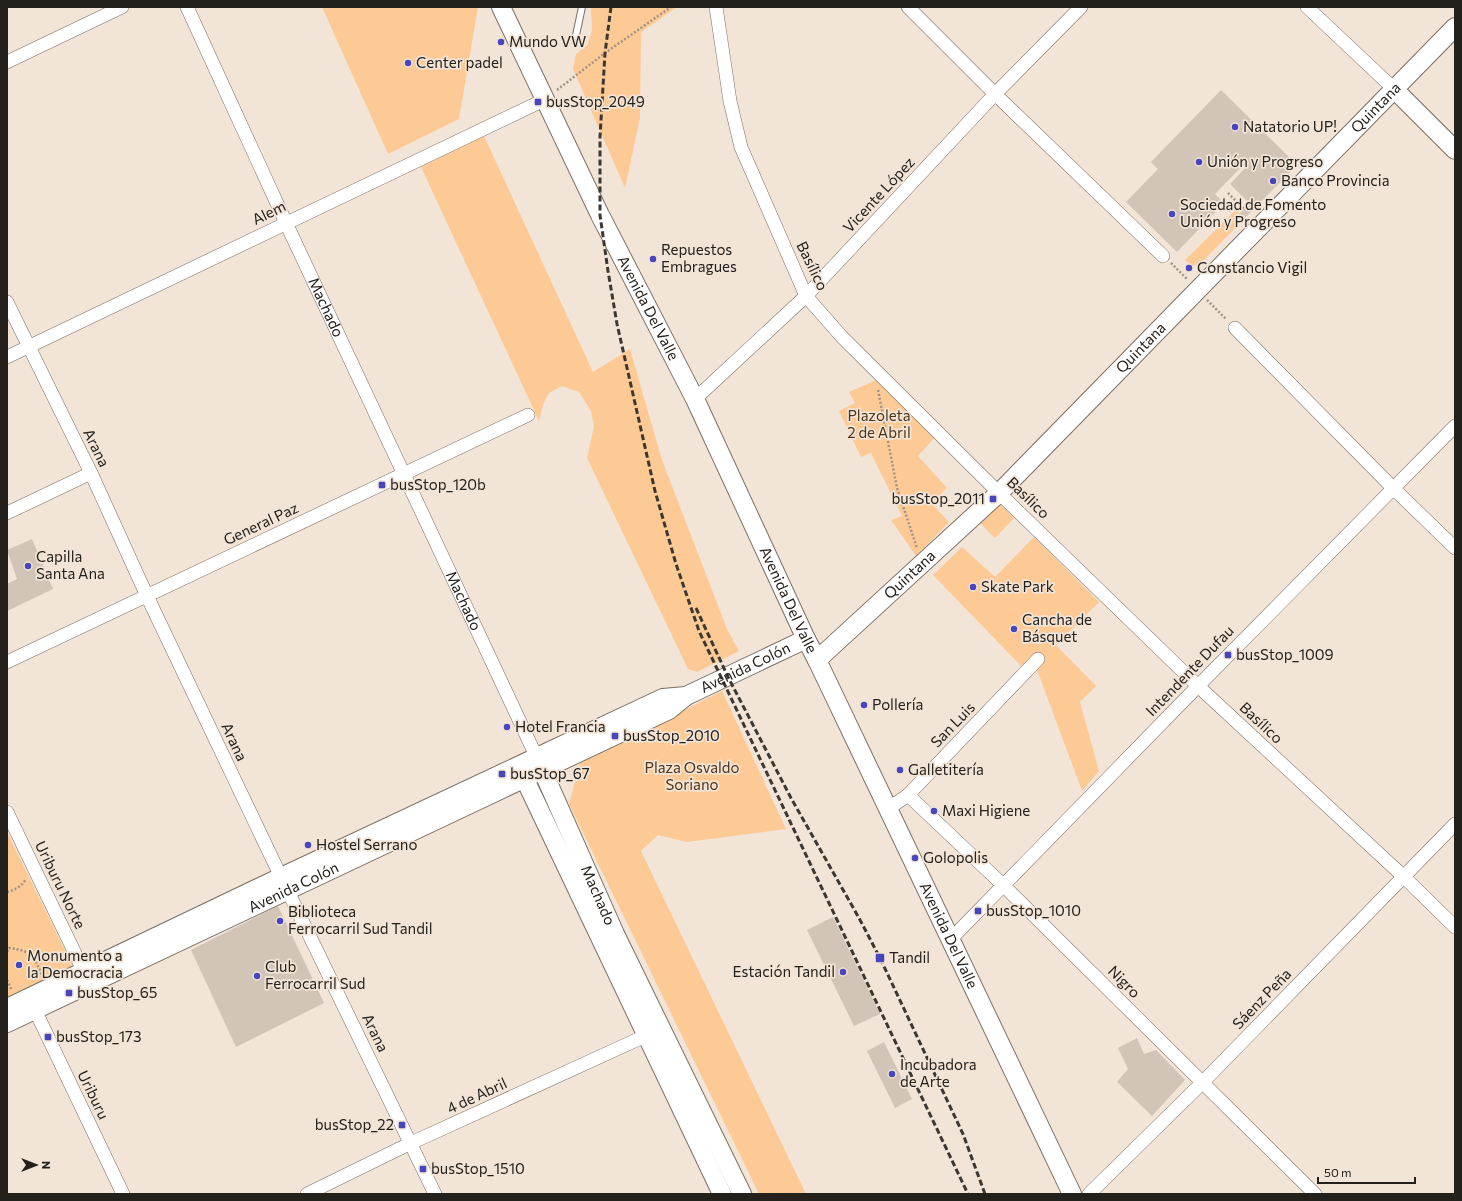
<svg xmlns="http://www.w3.org/2000/svg" width="1462" height="1201" font-family="Commissioner,sans-serif">
<style>
.green{fill:#fdca95}
.building{fill:#d2c5b8}
.lines{fill:none;stroke-linecap:round;stroke-linejoin:round}
.lane-casing{stroke:#7b7064;stroke-width:8}
.street-casing{stroke:#7b7064;stroke-width:14}
.secondary-casing{stroke:#7b7064;stroke-width:20}
.path{stroke:#9e948a;stroke-width:2.5;stroke-dasharray:2 2;stroke-linecap:butt}
.lane{stroke:#fff;stroke-width:6}
.street{stroke:#fff;stroke-width:13}
.secondary{stroke:#fff;stroke-width:18}
.rail{stroke:#3d3732;stroke-width:3;stroke-dasharray:6 3;stroke-linecap:butt}
.poi-dot{fill:#4746bc;stroke:#f2e4d7;stroke-width:1.5}
.labels{text-anchor:middle;stroke-width:3.5;stroke-linejoin:round;paint-order:stroke}
.poi-label{font-size:15px;fill:#24201b;stroke:#f2e4d7;text-anchor:start}
.street-label{font-size:15px;fill:#24201b;stroke:#f2e4d7}
.park-label{font-size:15px;fill:#4e3315;stroke:#f2e4d7}
</style>
<rect width="100%" height="100%" fill="#f2e4d7"/>
<g class="green">
<polygon points="322,7 478,7 459,119 388,154"/>
<polygon points="591,7 677,7 641,32 640,118 625,188 573,69 576,54 587,45 592,31"/>
<polygon points="484,136 593,372 630,349 662,460 727,629 739,651 697,672 688,669 587,458 594,426 591,411 579,392 562,386 549,393 544,402 539,421 421,167"/>
<path d="M1236 210 1244 219 1202 262C1196 267 1191 266 1185 260Z"/>
<polygon points="876,380 935,437 918,456 947,488 931,503 949,522 916,556 891,520 902,516 871,453 861,457 839,411 855,403 849,392"/>
<polygon points="998,502 1014,518 995,538 979,522"/>
<polygon points="1034,537 1099,602 1056,645 1096,686 1080,702 1099,771 1082,791 1036,667 1029,674 933,575 962,547 995,577"/>
<polygon points="722,691 786,829 687,842 658,835 641,851 806,1194 759,1194 569,804 580,763"/>
<polygon points="7,832 74,969 7,1002"/>
</g>
<g class="building">
<polygon points="1221,90 1297,165 1244,219 1239,214 1249,203 1230,184 1249,164 1247,161 1215,194 1224,203 1177,252 1126,202 1158,169 1151,162"/>
<polygon points="32,539 53,589 7,611 7,584 17,579 7,550"/>
<polygon points="278,906 324,1003 236,1047 191,950"/>
<polygon points="833,917 880,1014 854,1026 807,930"/>
<polygon points="1137,1038 1144,1054 1156,1050 1185,1080 1152,1116 1117,1082 1128,1069 1118,1048"/>
<polygon points="884,1042 912,1099 895,1108 867,1051"/>
</g>
<g class="lines">
<defs>
<polyline id="lane" points="575,40 582,7"/>
<g id="street">
<path id="s1" d="M187 7 286 223 537 758"/>
<polyline points="716,7 730,101 741,147 806,296 842,337 999,493 1198,686 1404,877 1455,927"/>
<polyline points="908,7 995,94 1163,256"/>
<polyline points="1307,7 1394,89"/>
<polyline points="7,62 122,7"/>
<polyline points="7,302 91,473 147,596 281,877 435,1194"/>
<polyline points="1235,328 1393,488 1455,548"/>
<polyline points="7,357 546,99"/>
<polyline points="695,399 806,296 995,94 1081,7"/>
<polyline points="7,513 91,473"/>
<polyline points="7,662 528,415"/>
<polyline points="908,795 1003,885 1315,1194"/>
<polyline points="888,809 908,795 1038,659"/>
<polyline points="7,812 84,972"/>
<polyline points="950,940 1198,686 1455,426"/>
<polyline points="35,1010 123,1194"/>
<polyline points="307,1194 411,1143 654,1032"/>
<polyline points="1089,1194 1202,1083 1455,824"/>
</g>
<g id="secondary">
<path id="s2" d="M501 7 600 215 695 399 806 639 817 660 1072 1194"/>
<polyline points="1394,89 1455,150"/>
<path id="s3" d="M817 660 999 493 1455 27"/>
<path id="s4" d="M538 760 615 934 742 1194"/>
<polyline points="520,769 722,1194"/>
<polyline points="7,1008 281,877 663,698 686,696"/>
<path id="s5" d="M7 1023 669 710 686 696 806 639"/>
</g>
</defs>
<use href="#lane" class="lane-casing"/>
<use href="#street" class="street-casing"/>
<use href="#secondary" class="secondary-casing"/>
<g class="path">
<polyline points="557,90 605,53 671,7"/>
<polyline points="1228,193 1244,209"/>
<polyline points="1171,263 1187,279"/>
<polyline points="1207,300 1226,319"/>
<polyline points="878,390 897,488 917,548"/>
<path d="M7 892C15 890 22 886 26 879"/>
<path d="M7 952 9 948C32 951 33 955 42 975"/>
<polyline points="7,980 12,991"/>
</g>
<use href="#lane" class="lane"/>
<use href="#street" class="street"/>
<use href="#secondary" class="secondary"/>
<g class="rail">
<polyline points="611,7 605,53 600,137 600,215 608,271 617,324 655,491 676,564 699,631 968,1194"/>
<polyline points="696,608 728,677 791,798 859,918 880,958 963,1134 985,1194"/>
</g>
</g>
<g class="poi-dot">
<circle cx="501" cy="42" r="4"/>
<circle cx="408" cy="63" r="4"/>
<rect x="534" y="98" width="8" height="8" rx="2"/>
<circle cx="1235" cy="127" r="4"/>
<circle cx="1199" cy="162" r="4"/>
<circle cx="1273" cy="181" r="4"/>
<circle cx="1172" cy="214" r="4"/>
<circle cx="653" cy="259" r="4"/>
<circle cx="1189" cy="268" r="4"/>
<rect x="378" y="481" width="8" height="8" rx="2"/>
<rect x="989" y="495" width="8" height="8" rx="2"/>
<circle cx="28" cy="566" r="4"/>
<circle cx="973" cy="587" r="4"/>
<circle cx="1014" cy="629" r="4"/>
<rect x="1224" y="651" width="8" height="8" rx="2"/>
<circle cx="864" cy="705" r="4"/>
<circle cx="507" cy="727" r="4"/>
<rect x="611" y="732" width="8" height="8" rx="2"/>
<circle cx="900" cy="770" r="4"/>
<rect x="498" y="770" width="8" height="8" rx="2"/>
<circle cx="934" cy="811" r="4"/>
<circle cx="308" cy="845" r="4"/>
<circle cx="915" cy="858" r="4"/>
<rect x="974" y="907" width="8" height="8" rx="2"/>
<circle cx="280" cy="921" r="4"/>
<rect x="875" y="953" width="10" height="10" rx="2"/>
<circle cx="19" cy="965" r="4"/>
<circle cx="843" cy="972" r="4"/>
<circle cx="257" cy="976" r="4"/>
<rect x="65" y="989" width="8" height="8" rx="2"/>
<rect x="44" y="1033" width="8" height="8" rx="2"/>
<circle cx="892" cy="1074" r="4"/>
<rect x="398" y="1121" width="8" height="8" rx="2"/>
<rect x="419" y="1165" width="8" height="8" rx="2"/>
</g>
<g class="labels">
<g class="poi-label">
<text x="509" y="47">Mundo VW</text>
<text x="416" y="68">Center padel</text>
<text x="546" y="107">busStop_2049</text>
<text x="1243" y="132">Natatorio UP!</text>
<text x="1207" y="167">Unión y Progreso</text>
<text x="1281" y="186">Banco Provincia</text>
<text x="1180" y="210">Sociedad de Fomento<tspan x="1180" dy="17">Unión y Progreso</tspan></text>
<text x="661" y="255">Repuestos<tspan x="661" dy="17">Embragues</tspan></text>
<text x="1197" y="273">Constancio Vigil</text>
<text x="390" y="490">busStop_120b</text>
<text x="985" y="504" text-anchor="end">busStop_2011</text>
<text x="36" y="562">Capilla<tspan x="36" dy="17">Santa Ana</tspan></text>
<text x="981" y="592">Skate Park</text>
<text x="1022" y="625">Cancha de<tspan x="1022" dy="17">Básquet</tspan></text>
<text x="1236" y="660">busStop_1009</text>
<text x="872" y="710">Pollería</text>
<text x="515" y="732">Hotel Francia</text>
<text x="623" y="741">busStop_2010</text>
<text x="908" y="775">Galletitería</text>
<text x="510" y="779">busStop_67</text>
<text x="942" y="816">Maxi Higiene</text>
<text x="316" y="850">Hostel Serrano</text>
<text x="923" y="863">Golopolis</text>
<text x="986" y="916">busStop_1010</text>
<text x="288" y="917">Biblioteca<tspan x="288" dy="17">Ferrocarril Sud Tandil</tspan></text>
<text x="27" y="961">Monumento a<tspan x="27" dy="17">la Democracia</tspan></text>
<text x="889" y="963">Tandil</text>
<text x="265" y="972">Club<tspan x="265" dy="17">Ferrocarril Sud</tspan></text>
<text x="835" y="977" text-anchor="end">Estación Tandil</text>
<text x="77" y="998">busStop_65</text>
<text x="56" y="1042">busStop_173</text>
<text x="900" y="1070">Incubadora<tspan x="900" dy="17">de Arte</tspan></text>
<text x="394" y="1130" text-anchor="end">busStop_22</text>
<text x="431" y="1174">busStop_1510</text>
</g>
<g class="street-label">
<text dy="5" stroke="none"><textPath href="#s3" startOffset="786">Quintana</textPath></text>
<text transform="translate(879 195) rotate(-47)" y="5">Vicente López</text>
<text transform="translate(269 213) rotate(-26)" y="5">Alem</text>
<text transform="translate(812 266) rotate(64)" y="5">Basílico</text>
<text dy="5" stroke="none"><textPath href="#s1" startOffset="331">Machado</textPath></text>
<text dy="5" stroke="none"><textPath href="#s2" startOffset="335">Avenida Del Valle</textPath></text>
<text dy="5" stroke="none"><textPath href="#s3" startOffset="450">Quintana</textPath></text>
<text transform="translate(96 448) rotate(64)" y="5">Arana</text>
<text transform="translate(1028 498) rotate(44)" y="5">Basílico</text>
<text transform="translate(261 524) rotate(-25)" y="5">General Paz</text>
<text dy="5" stroke="none"><textPath href="#s3" startOffset="126">Quintana</textPath></text>
<text dy="5" stroke="none"><textPath href="#s2" startOffset="659">Avenida Del Valle</textPath></text>
<text dy="5" stroke="none"><textPath href="#s1" startOffset="655">Machado</textPath></text>
<text dy="5" stroke="none"><textPath href="#s5" startOffset="820">Avenida Colón</textPath></text>
<text transform="translate(1190 671) rotate(-46)" y="5">Intendente Dufau</text>
<text transform="translate(1261 723) rotate(43)" y="5">Basílico</text>
<text transform="translate(953 725) rotate(-46)" y="5">San Luis</text>
<text transform="translate(234 742) rotate(65)" y="5">Arana</text>
<text transform="translate(60 885) rotate(64)" y="5">Uriburu Norte</text>
<text dy="5" stroke="none"><textPath href="#s5" startOffset="317">Avenida Colón</textPath></text>
<text dy="5" stroke="none"><textPath href="#s4" startOffset="148">Machado</textPath></text>
<text dy="5" stroke="none"><textPath href="#s2" startOffset="1031">Avenida Del Valle</textPath></text>
<text transform="translate(1124 982) rotate(45)" y="5">Nigro</text>
<text transform="translate(1262 999) rotate(-46)" y="5">Sáenz Peña</text>
<text transform="translate(375 1033) rotate(64)" y="5">Arana</text>
<text transform="translate(93 1095) rotate(64)" y="5">Uriburu</text>
<text transform="translate(477 1096) rotate(-25)" y="5">4 de Abril</text>
</g>
<g class="park-label">
<text x="879" y="421">Plazoleta<tspan x="879" dy="17">2 de Abril</tspan></text>
<text x="692" y="773">Plaza Osvaldo<tspan x="692" dy="17">Soriano</tspan></text>
</g>
</g>
<rect width="1462" height="1201" fill="none" stroke="#24201b" stroke-width="16"/>
<g transform="translate(36 1165) rotate(90)" stroke="#f2e4d7" stroke-width="3" paint-order="stroke">
<path d="M0-3L7 15L0 10L-7 15Z" fill="#24201b"/>
<text y="-6" font-size="11" font-weight="bold" text-anchor="middle" fill="#24201b">N</text>
</g>
<path d="M1318 1177v6h97v-6" fill="none" stroke="#24201b" stroke-width="2"/>
<text x="1324" y="1177" font-size="12" fill="#24201b" stroke="#f2e4d7" stroke-width="3" paint-order="stroke">50 m</text>
</svg>
